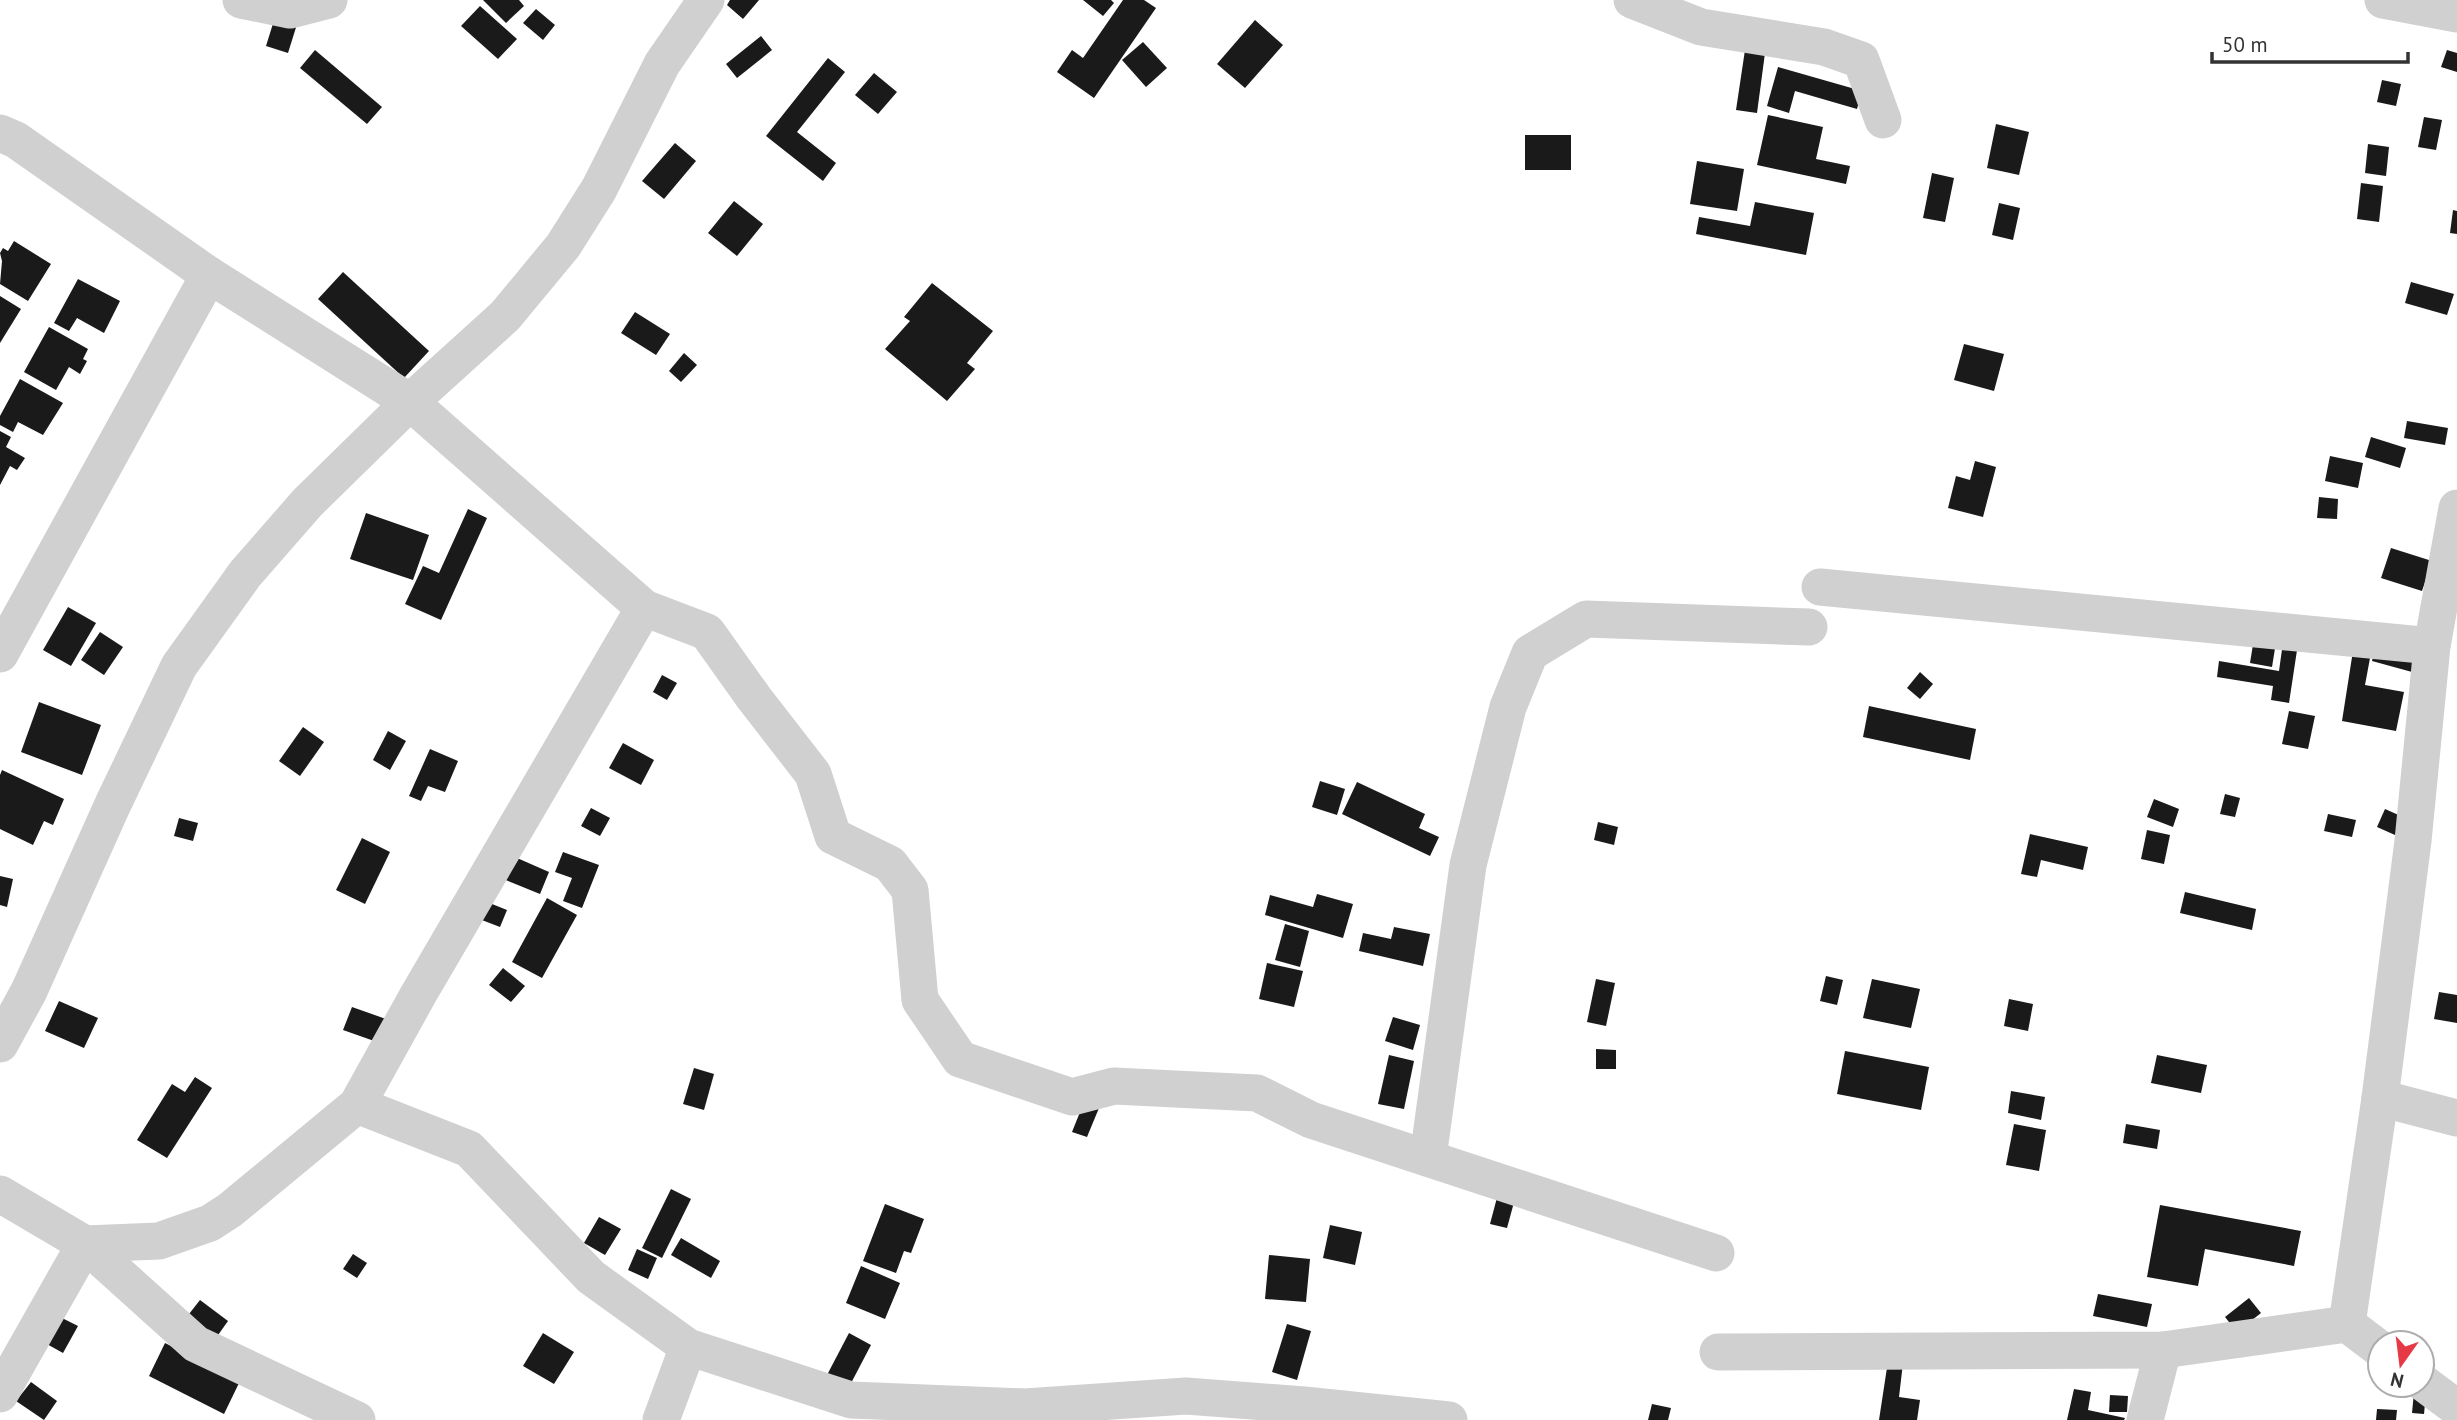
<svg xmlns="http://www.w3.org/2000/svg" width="2457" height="1420" font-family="'PT Sans',sans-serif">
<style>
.building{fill:#1a1a1a}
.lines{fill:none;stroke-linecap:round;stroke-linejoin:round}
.minor{stroke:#d0d0d0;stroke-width:37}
</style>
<rect width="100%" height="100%" fill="#fff"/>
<g class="building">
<polygon points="483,0 519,0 524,6 506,23"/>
<polygon points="730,0 759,0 743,19 727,5"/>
<polygon points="1083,0 1111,0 1114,3 1103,16"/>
<polygon points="1123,0 1144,0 1156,8 1094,98 1057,72 1072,50 1083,58"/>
<polygon points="480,6 517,39 498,59 461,26"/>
<polygon points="536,9 555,25 543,40 523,23"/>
<polygon points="276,14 298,21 288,53 266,46"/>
<polygon points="1255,20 1283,45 1245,88 1217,64"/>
<polygon points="761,36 772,50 737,78 726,64"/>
<polygon points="1143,42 1167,68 1146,87 1122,60"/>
<polygon points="315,50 382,107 367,124 300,68"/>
<polygon points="1745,50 1765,53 1757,113 1736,110"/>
<polygon points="2447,50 2457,53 2457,72 2441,67"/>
<polygon points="828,58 845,72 797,132 836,163 823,181 766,136"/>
<polygon points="1778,67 1862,91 1857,109 1795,91 1789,113 1767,106"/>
<polygon points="874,73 897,92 878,114 855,95"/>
<polygon points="2382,80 2401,84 2396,106 2377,102"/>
<polygon points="1768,115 1823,127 1816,159 1850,166 1846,184 1757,165"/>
<polygon points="2424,117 2442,120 2436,150 2418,147"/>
<polygon points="1996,124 2029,132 2019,175 1987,168"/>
<rect x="1525" y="135" width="46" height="35"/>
<polygon points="675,143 696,161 664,199 642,181"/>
<polygon points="2368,144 2389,147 2386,176 2365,173"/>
<polygon points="1697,161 1744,169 1737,211 1690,204"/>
<polygon points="1932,173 1954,178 1945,222 1923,218"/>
<polygon points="2361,183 2383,186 2379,222 2357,219"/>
<polygon points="734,201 763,224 737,256 708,233"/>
<polygon points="1755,202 1814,213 1806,255 1696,234 1699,217 1750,226"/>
<polygon points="1999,203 2020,208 2013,240 1992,235"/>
<polygon points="2453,210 2457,211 2457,234 2450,233"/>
<polygon points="14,241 51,264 28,301 0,284 2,261 0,253 3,248 8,251"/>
<polygon points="343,272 429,351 404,378 318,299"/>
<polygon points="78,279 120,301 104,333 77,318 69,331 54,323"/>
<polygon points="2411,282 2454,294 2447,315 2405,303"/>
<polygon points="932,283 993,331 967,363 975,369 947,401 885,349 910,321 904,317"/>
<polygon points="0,296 21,309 0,343"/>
<polygon points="635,312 670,334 656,355 621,333"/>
<polygon points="49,327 88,349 83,359 87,361 80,374 69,367 56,390 24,372"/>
<polygon points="1964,344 2004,354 1994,391 1954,380"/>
<polygon points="684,353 697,365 681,382 669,371"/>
<polygon points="20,379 63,403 43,435 18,422 13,432 0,425 0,416"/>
<polygon points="2407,421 2448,428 2445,445 2404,438"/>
<polygon points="0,431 11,437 6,447 25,458 17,470 10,466 0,485"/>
<polygon points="2371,437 2406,448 2400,468 2365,457"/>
<polygon points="2330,456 2363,463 2358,488 2325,481"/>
<polygon points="1975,461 1996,467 1983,517 1948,508 1956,476 1970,480"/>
<polygon points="2319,497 2338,499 2337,519 2317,518"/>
<polygon points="468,509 487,518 441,620 405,604 423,566 439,573"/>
<polygon points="366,513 429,535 413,580 350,559"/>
<polygon points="2391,548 2432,561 2422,591 2381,578"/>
<polygon points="68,607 96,623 71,666 43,650"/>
<polygon points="100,632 123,647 104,675 81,660"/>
<polygon points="2255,632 2277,636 2272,667 2250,663"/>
<polygon points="2284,635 2299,637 2289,703 2271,700 2273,686 2217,677 2219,661 2279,671"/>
<polygon points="2355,638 2373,642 2365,685 2404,692 2396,731 2342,721"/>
<polygon points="2378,638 2418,649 2412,672 2372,661"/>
<polygon points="1920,672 1933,684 1920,699 1907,688"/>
<polygon points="662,675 677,683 667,700 653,692"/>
<polygon points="39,702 101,725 82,775 21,752"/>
<polygon points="1869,706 1976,729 1970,760 1863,737"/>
<polygon points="2289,711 2315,716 2308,749 2282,744"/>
<polygon points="303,727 324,742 300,776 279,761"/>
<polygon points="388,731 406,741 390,770 373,760"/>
<polygon points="623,743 654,760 641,785 609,768"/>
<polygon points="430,749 458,761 445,792 428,786 421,801 409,796"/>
<polygon points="2,770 64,799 53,825 44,821 33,845 0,829 0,775"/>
<polygon points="1320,781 1345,789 1337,815 1312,807"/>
<polygon points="1357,782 1425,814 1419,828 1439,837 1430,856 1342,814"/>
<polygon points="2225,794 2240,798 2235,817 2220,814"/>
<polygon points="2154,799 2179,809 2173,827 2147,817"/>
<polygon points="591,808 610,818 600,836 581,826"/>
<polygon points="2385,809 2403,817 2395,835 2377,827"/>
<polygon points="2328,814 2356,820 2352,837 2324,831"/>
<polygon points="179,818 198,823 193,841 174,836"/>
<polygon points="1598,822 1618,827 1614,845 1594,840"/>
<polygon points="2147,830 2170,835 2164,864 2141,859"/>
<polygon points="2030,834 2088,847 2083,870 2041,860 2037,877 2021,874"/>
<polygon points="362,838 390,852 365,904 336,890"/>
<polygon points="563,852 599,865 582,908 563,901 572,878 555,872"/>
<polygon points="508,854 549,872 540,894 498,877"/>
<polygon points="0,876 13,879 7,907 0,905"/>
<polygon points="2185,892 2256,909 2252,930 2180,913"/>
<polygon points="1317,894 1353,904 1343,938 1265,915 1270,895 1313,907"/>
<polygon points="547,898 577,915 542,978 512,962"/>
<polygon points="482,900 507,910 500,927 474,917"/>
<polygon points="1285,924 1309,931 1300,967 1275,960"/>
<polygon points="1394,927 1430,934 1423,966 1359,951 1363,933 1391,939"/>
<polygon points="1267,963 1303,971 1294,1007 1259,999"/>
<polygon points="503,968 525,986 511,1002 489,985"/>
<polygon points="1826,976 1843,980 1837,1005 1820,1001"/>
<polygon points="1596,979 1615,983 1606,1026 1587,1022"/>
<polygon points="1872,979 1920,989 1911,1028 1863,1018"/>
<polygon points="2439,992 2457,995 2457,1023 2434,1019"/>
<polygon points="2009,999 2033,1004 2028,1031 2004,1026"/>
<polygon points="59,1001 98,1018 84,1048 45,1031"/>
<polygon points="352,1007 386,1019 377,1042 343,1030"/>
<polygon points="1393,1017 1420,1025 1413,1050 1385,1041"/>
<polygon points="1596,1049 1616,1050 1616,1069 1596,1069"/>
<polygon points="1845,1051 1929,1067 1921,1110 1837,1094"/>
<polygon points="1389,1055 1414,1061 1404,1109 1378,1104"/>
<polygon points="2157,1055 2207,1065 2201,1093 2151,1083"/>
<polygon points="694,1068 714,1074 704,1110 683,1104"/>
<polygon points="195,1077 212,1088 167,1158 137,1140 172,1084 185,1092"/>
<polygon points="2011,1091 2045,1097 2041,1120 2008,1113"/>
<polygon points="1084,1102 1099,1108 1087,1137 1072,1132"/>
<polygon points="2014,1124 2046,1130 2039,1171 2006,1165"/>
<polygon points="2126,1124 2160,1130 2157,1149 2123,1143"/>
<polygon points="671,1189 691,1199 662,1258 642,1248"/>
<polygon points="1499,1190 1516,1195 1507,1228 1490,1224"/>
<polygon points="885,1204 924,1219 911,1253 904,1251 896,1273 863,1261"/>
<polygon points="2160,1205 2301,1231 2294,1266 2205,1249 2198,1286 2147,1277"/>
<polygon points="599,1217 621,1229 605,1255 584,1243"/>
<polygon points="1330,1225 1362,1232 1355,1265 1323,1258"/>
<polygon points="681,1238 720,1261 711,1278 671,1255"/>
<polygon points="637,1249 657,1258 648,1279 628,1270"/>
<polygon points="353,1254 367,1263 357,1278 343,1269"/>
<polygon points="1269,1255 1310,1259 1306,1302 1265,1299"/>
<polygon points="861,1266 900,1283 885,1319 846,1303"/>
<polygon points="2098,1294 2152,1304 2147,1327 2093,1316"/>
<polygon points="2249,1298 2261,1313 2237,1332 2225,1317"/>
<polygon points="200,1300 228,1321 211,1345 182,1323"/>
<polygon points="60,1317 78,1326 63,1353 45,1343"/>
<polygon points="1287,1324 1311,1331 1297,1380 1272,1372"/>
<polygon points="543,1333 574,1352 554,1384 523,1366"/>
<polygon points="849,1333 871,1345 849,1387 827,1375"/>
<polygon points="165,1343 240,1381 224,1414 149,1376"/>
<polygon points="1888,1361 1903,1363 1899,1397 1920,1400 1917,1420 1879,1420"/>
<polygon points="31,1382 57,1401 44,1420 16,1401"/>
<polygon points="2074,1389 2091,1392 2088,1410 2125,1418 2124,1420 2067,1420"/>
<polygon points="2414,1392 2426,1393 2424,1414 2412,1413"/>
<polygon points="2110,1395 2128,1396 2127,1412 2109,1412"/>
<polygon points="1652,1404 1671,1408 1668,1420 1648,1420"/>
<polygon points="2377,1409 2397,1410 2396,1420 2376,1420"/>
</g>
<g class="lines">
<g class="minor">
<polyline points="241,0 290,10 329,0"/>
<polyline points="1632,0 1701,27 1824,47 1861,60 1883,120"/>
<polyline points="2383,0 2457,14"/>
<polyline points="0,133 16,140 209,275 410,402 644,608 707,632 754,698 813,774 833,836 890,864 910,890 920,1000 960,1059 1072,1097 1114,1086 1257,1093 1311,1120 1716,1253"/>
<polyline points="1820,587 2432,646"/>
<polyline points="0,654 209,275"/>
<polyline points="0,1044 29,991 113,804 179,666 245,574 307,503 410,402 505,316 563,246 599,189 662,64 706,0"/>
<polyline points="2380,1098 2457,1118"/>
<polyline points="357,1105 469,1149 591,1277 688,1347 851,1400 1025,1407 1186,1396 1304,1405 1449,1420"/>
<polyline points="1428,1158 1468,865 1508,707 1530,653 1586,619 1809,627"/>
<polyline points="0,1194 85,1244 196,1344 357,1420"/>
<polyline points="85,1244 159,1241 210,1223 230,1210 357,1105 418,995 644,608"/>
<polyline points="2347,1324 2380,1098 2413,841 2432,646 2457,508"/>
<polyline points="1718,1352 2163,1350 2347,1324 2380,1349"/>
<polyline points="2422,1382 2457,1408"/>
<polyline points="0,1394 85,1244"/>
<polyline points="661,1420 688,1347"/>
<polyline points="2145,1420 2163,1350"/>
</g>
</g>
<g transform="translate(2401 1364) rotate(194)"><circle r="33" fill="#ffffff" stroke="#adadad" stroke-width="2"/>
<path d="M0-5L12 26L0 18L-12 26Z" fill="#e63946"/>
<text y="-10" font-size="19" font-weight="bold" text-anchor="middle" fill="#333333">N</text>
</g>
<path d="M2212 52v10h196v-10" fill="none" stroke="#333333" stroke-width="3.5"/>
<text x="2222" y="52" font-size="21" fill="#333333" stroke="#ffffff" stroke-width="5" paint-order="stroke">50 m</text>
</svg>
